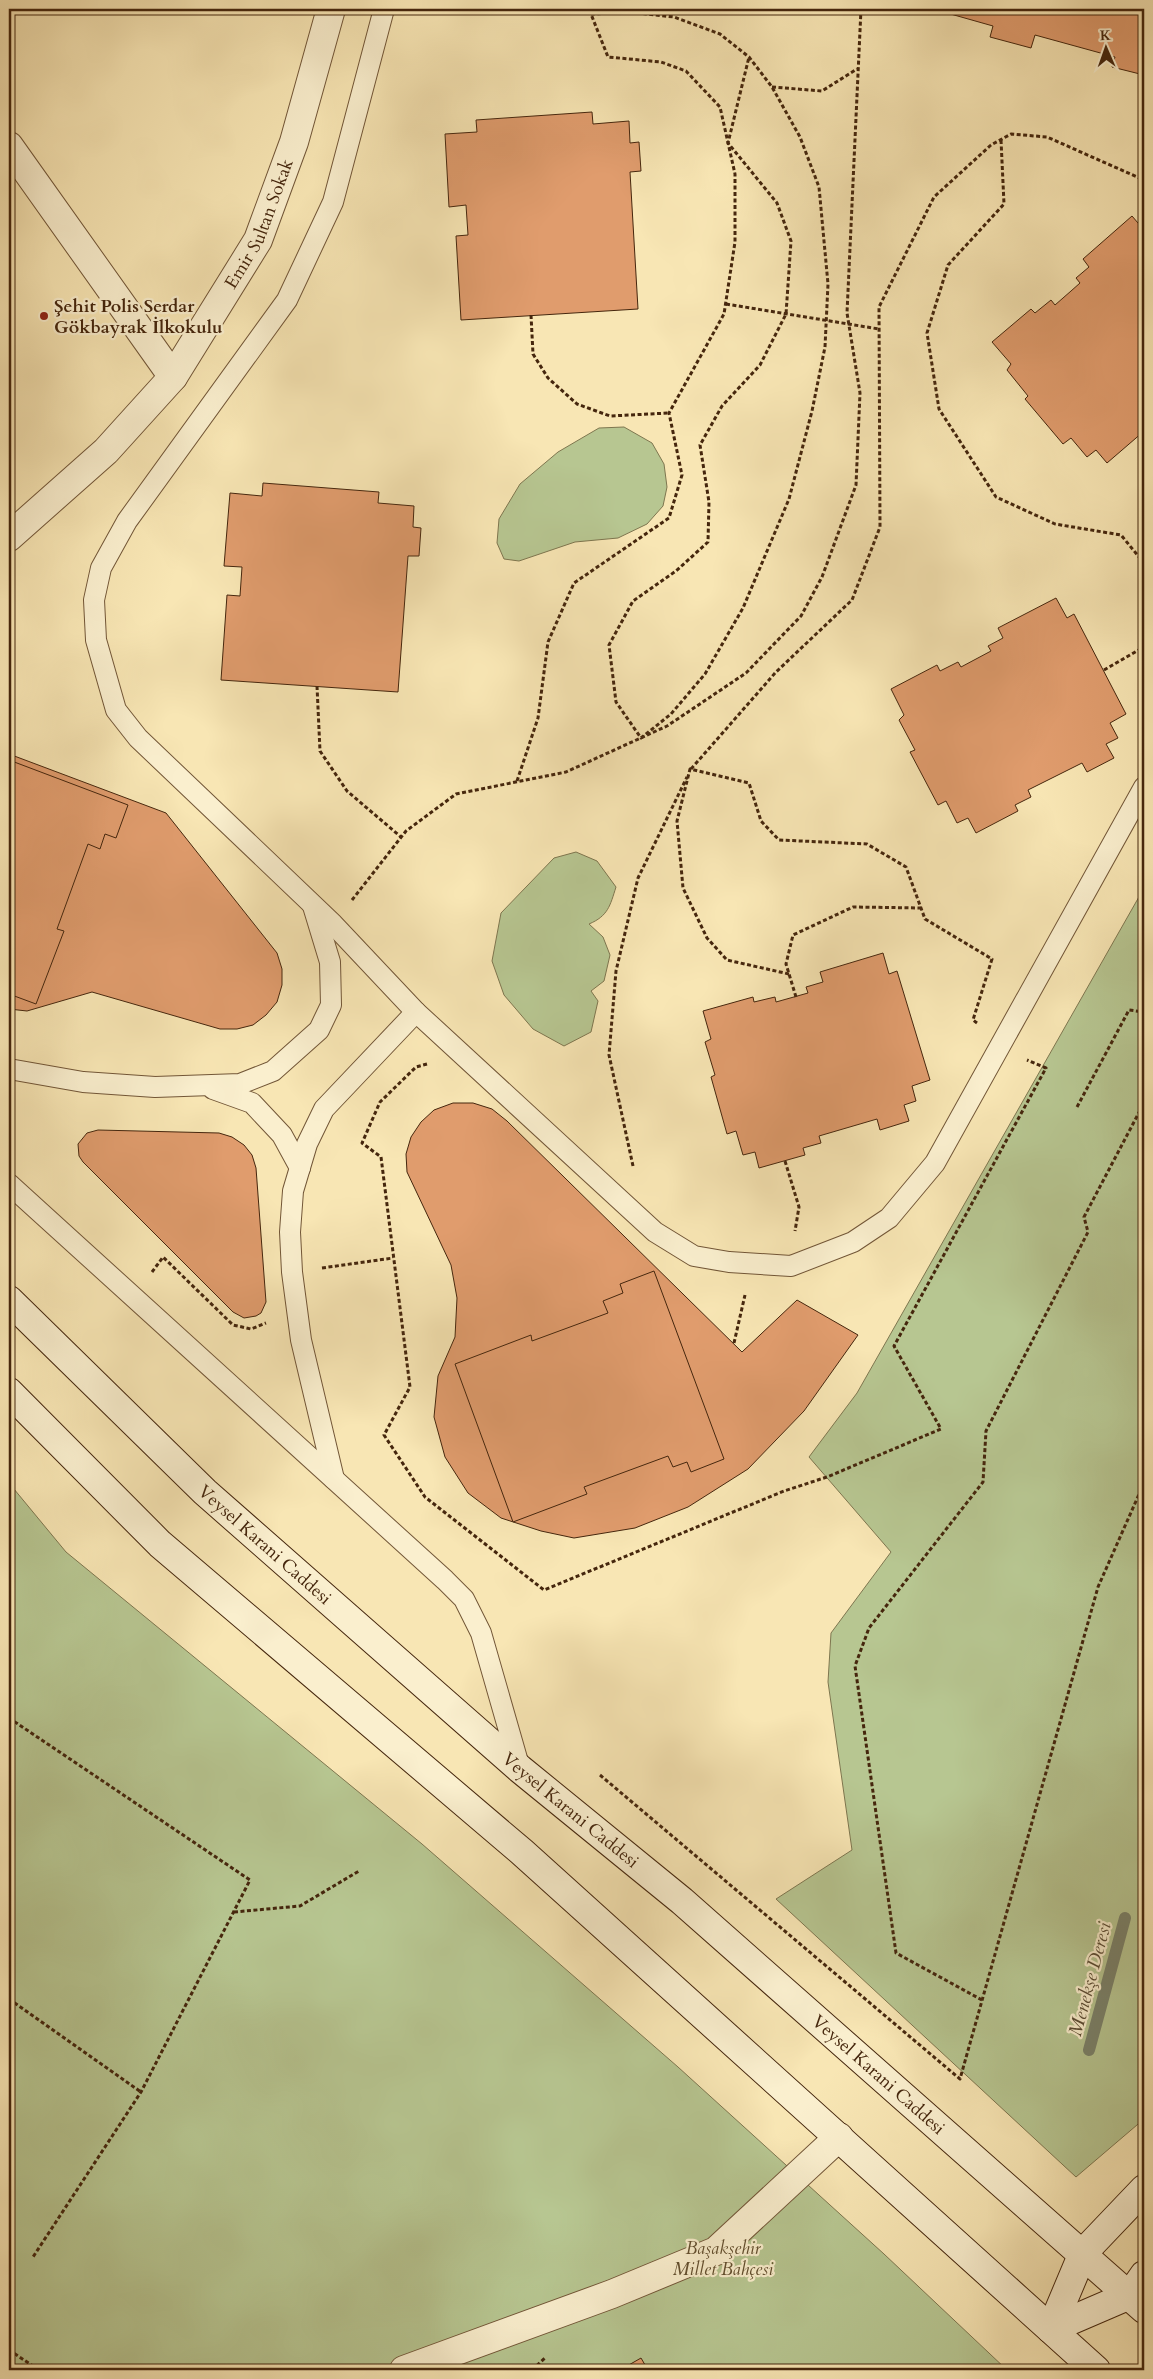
<svg xmlns="http://www.w3.org/2000/svg" width="1153" height="2379" font-family="Cardo,serif">
<style>
.green{fill:#b7c691;stroke:#7e764f}
.lines{fill:none;stroke-linecap:round;stroke-linejoin:round}
.stream{stroke:#7a826b;stroke-width:12}
.building{fill:#e09c6d;stroke:#45260d}
.lane-casing{stroke:#725637;stroke-width:22}
.street-casing{stroke:#725637;stroke-width:30}
.secondary-casing{stroke:#45260d;stroke-width:30}
.path{stroke:#45260d;stroke-width:3;stroke-dasharray:4 2.5;stroke-linecap:butt}
.lane{stroke:#faefce;stroke-width:20}
.street{stroke:#faefce;stroke-width:28}
.secondary{stroke:#faefce;stroke-width:28}
.poi-dot{fill:#8f2418;stroke:#faefce;stroke-width:2}
.labels{text-anchor:middle;stroke-width:4.5;stroke-linejoin:round;paint-order:stroke}
.street-label{font-size:18px;fill:#45260d;stroke:#faefce}
.poi-label{font-size:18px;font-weight:bold;fill:#45260d;stroke:#faefce;text-anchor:start}
.park-label{font-size:18px;font-style:italic;fill:#624e2e;stroke:#faefce}
.water-label{font-size:19px;font-style:italic;fill:#5b4c34;stroke:#faefce}
</style>
<rect width="100%" height="100%" fill="#f8e6b4"/>
<filter id="stains"><feTurbulence type="fractalNoise" baseFrequency=".004" numOctaves="4"/><feColorMatrix values="0 0 0 0 .2 0 0 0 0 .09 0 0 0 0 .02 0 0 0 .5 -.17"/></filter>
<radialGradient id="worn" r=".72"><stop offset=".6" stop-color="#630" stop-opacity="0"/><stop offset="1" stop-color="#630" stop-opacity=".3"/></radialGradient>
<g class="green">
<polygon points="624,427 652,443 664,464 667,487 663,506 647,524 618,538 575,542 519,561 504,559 497,543 499,519 520,484 558,452 599,428"/>
<path d="M576 852 597 861 616 887C610 906 608 916 589 924L603 937 610 955 604 981 591 991 598 1001 591 1032 564 1046 533 1029 504 995 492 961 501 913 554 858Z"/>
<polygon points="1144,888 1144,2119 1076,2177 776,1899 852,1850 828,1682 831,1633 891,1552 809,1457 857,1393"/>
<polygon points="9,1483 66,1552 422,1844 678,2067 884,2254 1007,2370 9,2370"/>
</g>
<g class="lines">
<polyline class="stream" points="1089,2050 1125,1918"/>
</g>
<g class="building">
<polygon points="949,9 1144,9 1144,75 1112,67 1115,57 1035,35 1031,48 990,37 993,26 947,13"/>
<polygon points="592,112 593,124 629,121 630,143 639,142 641,171 630,172 638,309 461,320 456,236 468,235 466,205 449,207 445,134 477,132 476,120"/>
<polygon points="1132,216 1144,230 1144,422 1138,427 1143,432 1107,463 1096,450 1087,457 1071,438 1063,444 1025,399 1028,396 1007,370 1011,364 992,342 1031,309 1035,313 1051,300 1055,305 1071,291 1080,283 1076,278 1089,267 1083,259"/>
<polygon points="263,483 379,492 378,503 414,506 413,527 421,528 419,556 408,556 398,692 221,680 227,595 240,596 242,567 224,566 230,493 262,496"/>
<polygon points="1056,598 1067,618 1074,614 1126,714 1110,723 1118,738 1106,744 1114,758 1087,772 1082,763 1028,790 1031,797 1015,805 1018,811 976,833 968,818 957,823 946,801 938,805 910,752 915,750 899,720 904,715 891,689 937,665 940,671 958,662 961,667 991,651 988,646 1003,638 998,628"/>
<polygon points="9,754 166,813 277,953 282,969 282,985 277,1002 266,1015 253,1025 237,1029 220,1029 92,992 27,1011 9,1009"/>
<polygon points="9,760 128,805 116,838 105,834 100,849 88,844 57,929 64,931 36,1004 9,994"/>
<polygon points="883,953 889,974 897,971 930,1080 912,1086 916,1101 904,1105 909,1121 880,1130 877,1119 819,1136 821,1143 803,1148 805,1155 759,1168 755,1152 743,1155 736,1131 727,1134 711,1077 715,1075 705,1042 711,1039 703,1011 753,997 754,1002 775,997 776,1002 808,993 806,987 823,982 820,972"/>
<polygon points="453,1103 473,1103 492,1109 507,1121 742,1352 797,1300 858,1335 804,1411 748,1469 688,1507 635,1528 574,1538 541,1531 501,1518 468,1493 445,1457 434,1417 438,1376 455,1337 457,1298 451,1265 407,1172 406,1154 411,1137 421,1122 434,1110"/>
<polygon points="98,1130 219,1133 232,1137 244,1145 252,1155 256,1168 266,1302 261,1313 256,1316 244,1318 233,1312 83,1162 79,1156 78,1144 87,1133"/>
<polygon points="654,1271 724,1459 691,1472 687,1462 673,1467 668,1456 584,1487 587,1494 513,1522 455,1364 531,1335 532,1341 608,1313 603,1301 623,1293 620,1284"/>
<polygon points="641,2358 648,2370 620,2370"/>
</g>
<g class="lines">
<defs>
<g id="lane">
<polyline points="384,9 333,202 287,300 127,521 101,568 94,600 96,640 116,710 138,738 333,924 416,1012 655,1232 694,1256 729,1262 791,1266 853,1242 889,1218 935,1163 1144,787"/>
<polyline points="9,1069 83,1082 155,1087 240,1084 273,1071 319,1030 331,1005 330,962 313,906"/>
<polyline points="213,1089 252,1103 282,1135 300,1168"/>
<polyline points="9,1184 445,1580 464,1599 481,1633 520,1769"/>
<polyline points="334,1479 301,1340 292,1272 290,1232 293,1191 307,1144 324,1109 416,1012"/>
</g>
<g id="street">
<polyline points="9,146 173,377"/>
<path id="s1" d="M9 537 106 451 173 377 258 240 294 142 331 9"/>
<polyline points="404,2370 612,2294 716,2251 839,2137"/>
</g>
<g id="secondary">
<path id="s2" d="M9 1300 205 1492 520 1769 682 1901 1144 2309"/>
<polyline points="9,1392 160,1544 522,1852 1096,2370"/>
<polyline points="1051,2329 1083,2253 1144,2189"/>
<polyline points="1051,2329 1130,2295 1144,2275"/>
</g>
</defs>
<use href="#lane" class="lane-casing"/>
<use href="#street" class="street-casing"/>
<use href="#secondary" class="secondary-casing"/>
<g class="path">
<polyline points="591,14 629,12 674,17 720,34 749,57 772,87 800,137 819,187 828,284 825,347 812,411 789,499 743,608 705,674 671,714 641,738 616,702 609,645 633,601 676,571 708,542 709,502 700,445 722,406 760,365 786,314 791,241 777,203 728,143 749,57"/>
<polyline points="772,87 822,91 857,69"/>
<polyline points="1001,140 1004,204 948,265 927,333 939,409 996,497 1055,524 1121,535 1144,563"/>
<polyline points="726,304 879,329"/>
<polyline points="531,315 533,354 548,378 577,404 610,416 669,413"/>
<polyline points="1104,670 1144,647"/>
<polyline points="317,686 320,751 347,791 401,837"/>
<polyline points="691,769 776,672 852,600 880,527 879,307 934,197 991,145 1011,134 1047,137 1144,180"/>
<polyline points="517,781 538,718 548,642 574,583 669,518 682,475 669,413 724,314 735,242 735,174 720,107 686,71 661,62 608,57 589,9"/>
<polyline points="352,900 406,831 456,794 566,772 667,726 746,673 801,616 822,577 856,485 860,393 847,313 861,9"/>
<polyline points="789,974 727,960 707,938 683,888 677,821 690,769 749,783 761,821 779,840 867,844 906,867 925,919 992,959 973,1020 977,1023"/>
<polyline points="796,997 786,964 793,935 853,907 921,908"/>
<polyline points="427,1064 416,1067 380,1102 362,1143 381,1157 410,1387 384,1435 425,1497 544,1590 784,1491 827,1477 941,1429 894,1346 1046,1068 1027,1060"/>
<polyline points="1077,1107 1129,1010 1144,1012"/>
<polyline points="785,1161 799,1207 795,1231"/>
<polyline points="633,1166 609,1055 616,971 638,878 687,777"/>
<polyline points="322,1268 393,1258"/>
<polyline points="152,1272 163,1257 233,1325 251,1329 266,1323"/>
<polyline points="734,1343 745,1295"/>
<polyline points="9,1718 250,1880 141,2092 33,2257"/>
<polyline points="600,1775 960,2079 1098,1587 1144,1483"/>
<polyline points="234,1912 300,1906 359,1871"/>
<polyline points="9,1999 141,2092"/>
<polyline points="982,2000 896,1953 855,1666 869,1628 983,1482 986,1431 1088,1232 1084,1217 1144,1103"/>
<polyline points="9,2350 39,2370"/>
<polyline points="532,2370 545,2358"/>
</g>
<use href="#lane" class="lane"/>
<use href="#street" class="street"/>
<use href="#secondary" class="secondary"/>
</g>
<circle class="poi-dot" cx="44" cy="316" r="5"/>
<g class="labels">
<g class="street-label">
<text dy="6" stroke="none"><textPath href="#s1" startOffset="406">Emir Sultan Sokak</textPath></text>
<text dy="6" stroke="none"><textPath href="#s2" startOffset="354">Veysel Karani Caddesi</textPath></text>
<text dy="6" stroke="none"><textPath href="#s2" startOffset="759">Veysel Karani Caddesi</textPath></text>
<text dy="6" stroke="none"><textPath href="#s2" startOffset="1165">Veysel Karani Caddesi</textPath></text>
</g>
<g class="poi-label">
<text x="54" y="312">Şehit Polis Serdar<tspan x="54" dy="21">Gökbayrak İlkokulu</tspan></text>
</g>
<g class="park-label">
<text x="723" y="2254">Başakşehir<tspan x="723" dy="21">Millet Bahçesi</tspan></text>
</g>
<g class="water-label">
<text transform="translate(1089 1979) rotate(-75)" y="7">Menekşe Deresi</text>
</g>
</g>
<rect width="1153" height="2379" fill="none" stroke="#f8e6b4" stroke-width="30"/>
<rect x="10" y="10" width="1133" height="2359" fill="none" stroke="#45260d" stroke-width="2.5"/>
<rect x="15" y="15" width="1123" height="2349" fill="none" stroke="#45260d"/>
<g transform="translate(1106 48) rotate(358)" stroke="#faefce" stroke-width="4" paint-order="stroke">
<path d="M0-4L9 19L0 12L-9 19Z" fill="#45260d"/>
<text y="-8" font-size="14" font-weight="bold" text-anchor="middle" fill="#45260d">K</text>
</g>
<rect width="100%" height="100%" filter="url(#stains)"/>
<rect width="100%" height="100%" fill="url(#worn)"/>
</svg>
